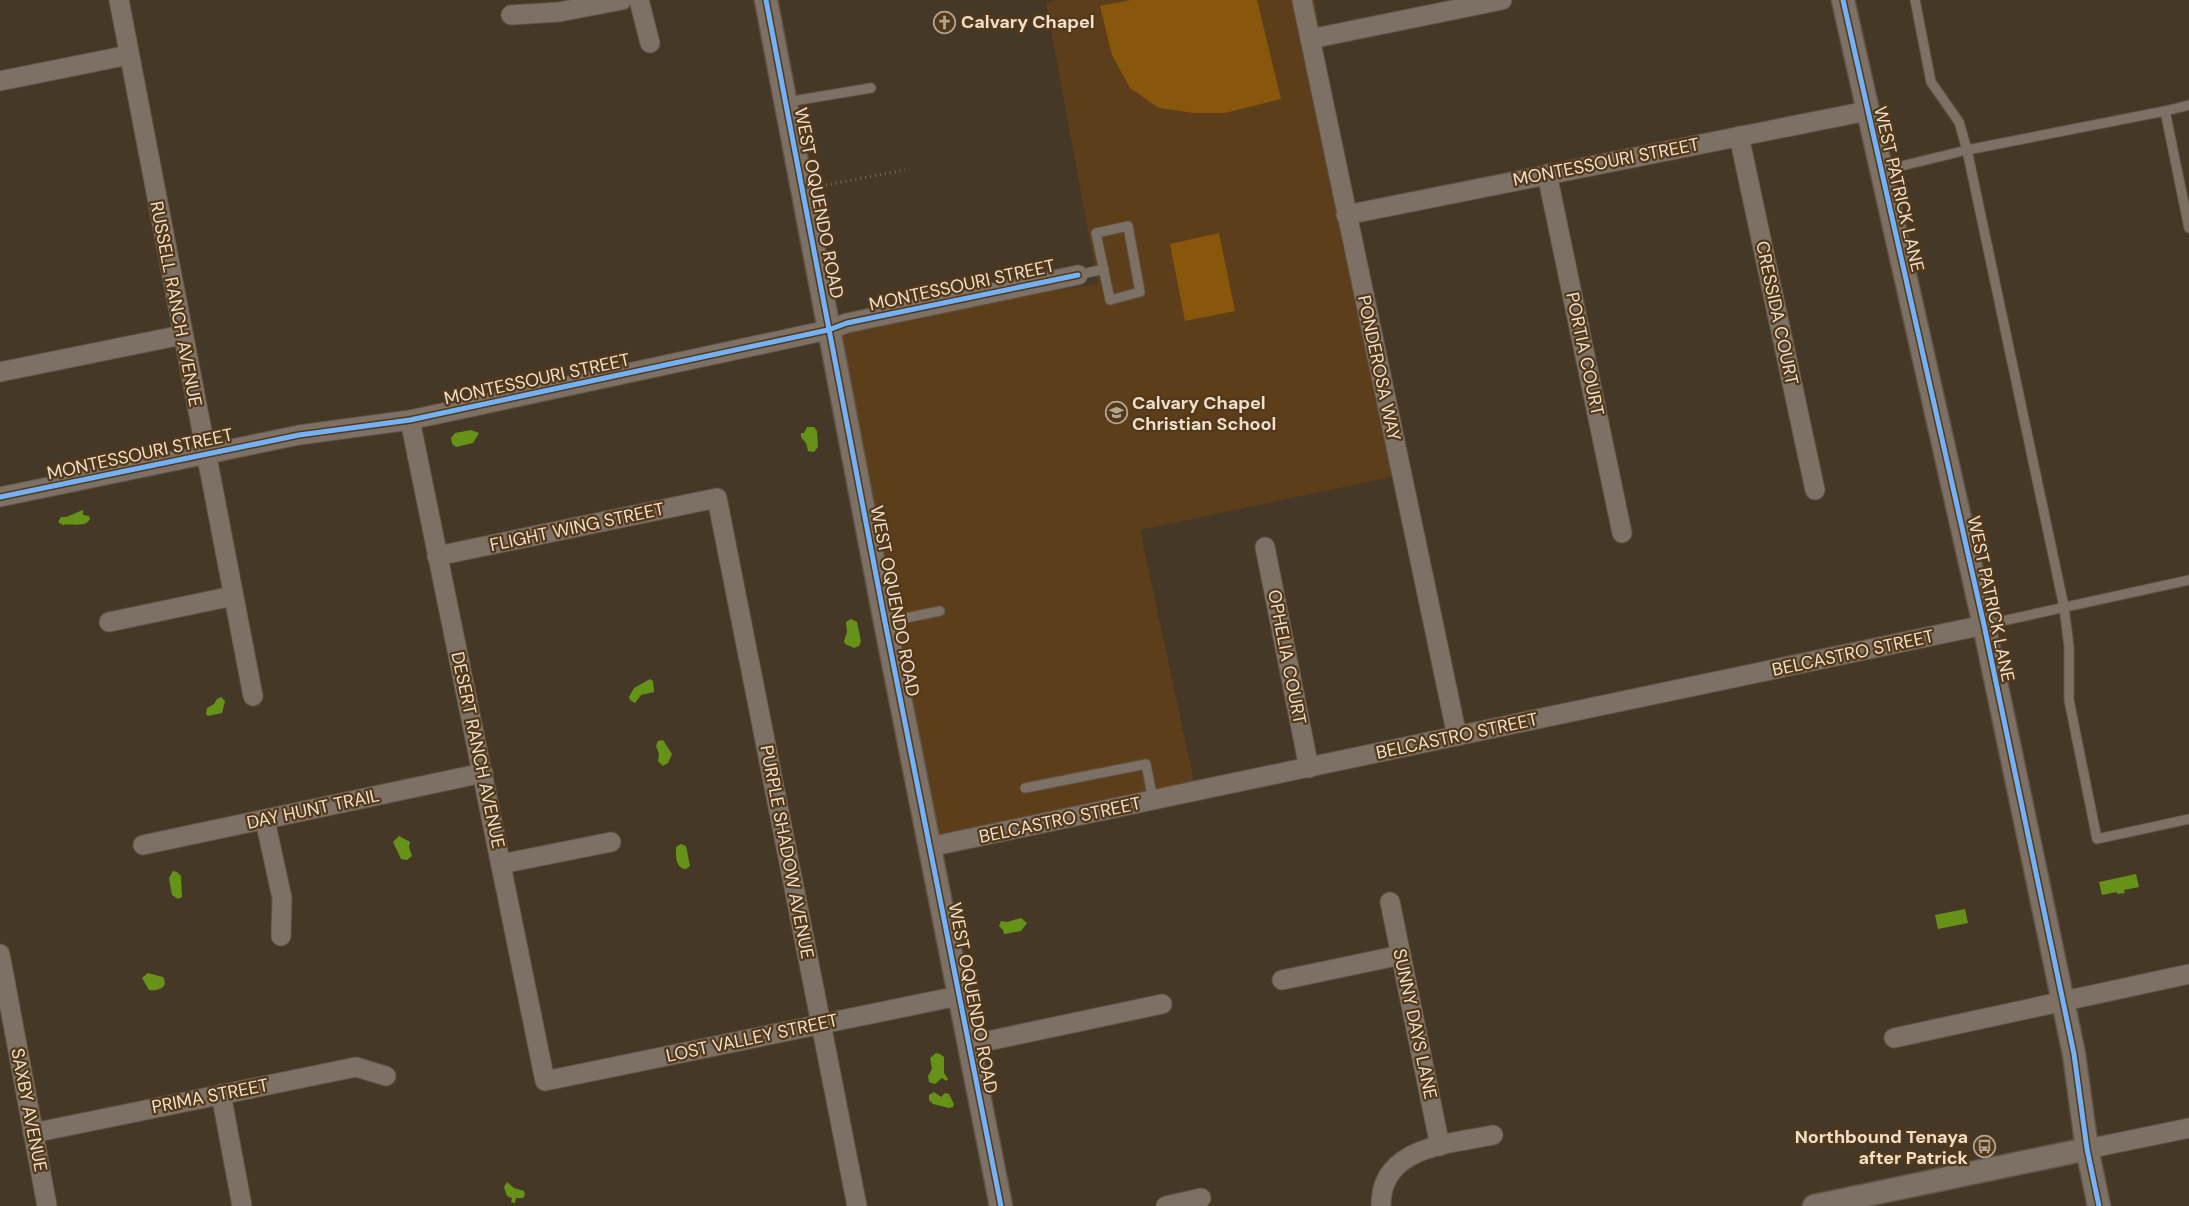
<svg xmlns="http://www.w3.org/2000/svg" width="2189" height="1206" font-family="'DM Sans',sans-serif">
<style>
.built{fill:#5c3e1a}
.green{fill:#89570b}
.water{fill:#679218}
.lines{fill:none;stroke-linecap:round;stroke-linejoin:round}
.service-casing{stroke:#615546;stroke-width:11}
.minor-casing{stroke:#615546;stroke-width:21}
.tertiary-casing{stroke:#615546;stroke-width:25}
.path{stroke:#786e63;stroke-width:3;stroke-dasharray:1 4;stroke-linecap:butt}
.service{stroke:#7c7164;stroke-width:9}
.minor{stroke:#7c7164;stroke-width:19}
.tertiary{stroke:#7c7164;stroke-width:22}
.cycleway-casing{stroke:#533919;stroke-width:8}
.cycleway{stroke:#73b2f8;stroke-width:5}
.labels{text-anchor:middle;stroke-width:4.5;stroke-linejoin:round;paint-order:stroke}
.poi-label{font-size:18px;font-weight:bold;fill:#efdfcd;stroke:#533919;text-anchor:start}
.street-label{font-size:18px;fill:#efdfcd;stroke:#533919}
</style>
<rect width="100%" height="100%" fill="#463826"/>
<polygon class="built" points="1059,0 1315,0 1346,215 1401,475 1140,530 1196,791 929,847 828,330 934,309 1098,284 1046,3"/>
<g class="green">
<polygon points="1131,0 1257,0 1281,99 1225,113 1194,113 1159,108 1130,88 1112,55 1100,6"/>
<polygon points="1219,233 1235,311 1185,321 1170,244"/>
</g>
<g class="water">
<polygon points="807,427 814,427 817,431 818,447 814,452 808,451 806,443 801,437 801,433 804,433"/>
<polygon points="471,430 479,433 473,443 456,447 452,444 451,438 455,433"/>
<path d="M83 510V515L89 516 90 519C85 528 72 523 63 525L58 522 61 517H66Z"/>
<polygon points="851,619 857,622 861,641 859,646 854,648 845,644 844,641 847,632 846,622"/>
<polygon points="650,679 653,681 654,692 641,695 635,703 630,700 629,697 634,688"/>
<polygon points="221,697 225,701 222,713 208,716 206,714 207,708 214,704 217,699"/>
<polygon points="663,740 672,754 668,763 663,766 658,761 659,754 656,746 658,741"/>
<polygon points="399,836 410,842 409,847 412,856 407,860 401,859 393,842"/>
<path d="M681 844 686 846 690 866 686 869C675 868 676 856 676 847Z"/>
<polygon points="173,871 177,872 181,876 182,897 178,899 172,895 169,878"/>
<polygon points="2136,874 2139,887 2124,890 2125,893 2117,894 2117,892 2102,895 2099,882"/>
<polygon points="1965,909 1968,923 1938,929 1935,915"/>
<polygon points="1021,918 1027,923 1021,931 1004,934 1003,930 999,926 1001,921 1007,922"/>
<path d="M148 973 163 977C169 988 158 991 149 990L142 978Z"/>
<polygon points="936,1053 940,1054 944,1057 944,1073 948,1079 946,1081 942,1078 935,1084 929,1082 928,1076 932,1069 930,1058"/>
<polygon points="934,1092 941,1097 945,1093 949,1094 954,1104 953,1107 949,1108 933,1104 929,1100 929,1095"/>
<polygon points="507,1182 514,1188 524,1191 525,1195 523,1198 516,1198 515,1203 511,1202 512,1198 507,1196 504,1187"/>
</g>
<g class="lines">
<defs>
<g id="service">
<polyline points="1915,0 1931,82 1959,122 1967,150 2064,607 2069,647 2069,700 2097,839 2189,819"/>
<polyline points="787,102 871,88"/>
<polyline points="2189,105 2165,111 2189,228"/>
<polyline points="1881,171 1967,150 2165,111"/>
<polygon points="1128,226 1140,292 1110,300 1096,233"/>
<polyline points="1078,275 1104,269"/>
<polyline points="886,622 940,611"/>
<polyline points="1984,625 2189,580"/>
<polyline points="1025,788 1146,764 1153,800"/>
</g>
<g id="minor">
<polyline points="119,0 253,696"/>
<polyline points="639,0 650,43"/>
<polyline points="1302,0 1457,736"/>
<polyline points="511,15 559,12 622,0"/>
<polyline points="1310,39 1502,0"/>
<polyline points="0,81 129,55"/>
<polyline points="1739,136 1815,490"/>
<polyline points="1547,174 1622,533"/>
<polyline points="1346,215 1867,111"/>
<polyline points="0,372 182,335"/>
<polyline points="410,420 545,1081 958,996"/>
<polyline points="0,497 299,435 410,420 828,330 847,323 1078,275"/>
<polyline points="1265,547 1309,768"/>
<polyline points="437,556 717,498 857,1206"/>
<polyline points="109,622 233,596"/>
<polyline points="265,820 282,898 281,936"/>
<polyline points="143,845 483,773"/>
<polyline points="929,847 1984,625"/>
<polyline points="501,864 611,842"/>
<polyline points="1390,902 1440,1146"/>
<polyline points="0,954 47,1206"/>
<polyline points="1282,980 1401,955"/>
<polyline points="1894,1038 2189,974"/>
<polyline points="969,1045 1162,1004"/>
<polyline points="221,1094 242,1206"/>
<polyline points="33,1133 356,1067 386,1076"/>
<polyline points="2087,1149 2189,1128"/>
<polyline points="1166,1206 1201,1198"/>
<path d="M1381 1206C1380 1146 1450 1144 1493 1135"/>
</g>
<g id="tertiary">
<polyline points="766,0 885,622 1001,1206"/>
<polyline points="1843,0 1984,625 2074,1054 2087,1149 2099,1206"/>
<polyline points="1814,1206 2087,1149"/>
</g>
</defs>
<use href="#service" class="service-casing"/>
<use href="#minor" class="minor-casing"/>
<use href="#tertiary" class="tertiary-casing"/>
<polyline class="path" points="821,186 905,170"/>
<use href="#service" class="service"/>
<use href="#minor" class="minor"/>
<use href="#tertiary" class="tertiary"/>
<defs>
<g id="cycleway">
<polyline points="766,0 885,622 1001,1206"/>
<polyline points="1843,0 1984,625 2074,1054 2087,1149 2099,1206"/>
<polyline points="0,497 299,435 410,420 828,330 847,323 1078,275"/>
</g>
</defs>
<use href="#cycleway" class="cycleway-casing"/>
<use href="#cycleway" class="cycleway"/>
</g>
<defs>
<symbol id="church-ring" viewBox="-11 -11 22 22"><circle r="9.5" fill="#533919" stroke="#b4a593" stroke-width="1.5"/><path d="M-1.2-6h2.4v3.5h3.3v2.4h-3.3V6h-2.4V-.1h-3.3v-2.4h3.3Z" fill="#b4a593"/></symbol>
<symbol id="school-ring" viewBox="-11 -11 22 22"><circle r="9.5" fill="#533919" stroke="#b4a593" stroke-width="1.5"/><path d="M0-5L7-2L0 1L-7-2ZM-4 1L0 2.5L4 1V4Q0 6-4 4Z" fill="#b4a593"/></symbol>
<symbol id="bus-ring" viewBox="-11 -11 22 22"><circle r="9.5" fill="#533919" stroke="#b4a593" stroke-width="1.5"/><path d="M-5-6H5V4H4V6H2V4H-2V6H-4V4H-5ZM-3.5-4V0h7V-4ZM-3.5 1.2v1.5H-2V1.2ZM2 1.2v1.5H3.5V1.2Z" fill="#b4a593"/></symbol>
</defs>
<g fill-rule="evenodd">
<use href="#church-ring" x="932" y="10" width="25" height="25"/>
<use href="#school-ring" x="1104" y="400" width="25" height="25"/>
<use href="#bus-ring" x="1972" y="1134" width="25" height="25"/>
</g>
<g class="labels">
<g class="poi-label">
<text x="961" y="28">Calvary Chapel</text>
<text x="1132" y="409">Calvary Chapel<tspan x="1132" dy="21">Christian School</tspan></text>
<text x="1968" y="1143" text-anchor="end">Northbound Tenaya<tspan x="1968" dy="21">after Patrick</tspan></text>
</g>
<g class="street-label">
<text transform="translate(1606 162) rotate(-11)" y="6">MONTESSOURI STREET</text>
<text transform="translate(1899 189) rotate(77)" y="6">WEST PATRICK LANE</text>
<text transform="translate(819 203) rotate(79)" y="6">WEST OQUENDO ROAD</text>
<text transform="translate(962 285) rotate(-12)" y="6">MONTESSOURI STREET</text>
<text transform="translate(176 304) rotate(79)" y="6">RUSSELL RANCH AVENUE</text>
<text transform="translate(1777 313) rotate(78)" y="6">CRESSIDA COURT</text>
<text transform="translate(1585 354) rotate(78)" y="6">PORTIA COURT</text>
<text transform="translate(1379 368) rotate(78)" y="6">PONDEROSA WAY</text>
<text transform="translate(537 379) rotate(-12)" y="6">MONTESSOURI STREET</text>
<text transform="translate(140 454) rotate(-12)" y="6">MONTESSOURI STREET</text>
<text transform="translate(577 527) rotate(-12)" y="6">FLIGHT WING STREET</text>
<text transform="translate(1991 599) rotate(78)" y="6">WEST PATRICK LANE</text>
<text transform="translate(895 601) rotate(79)" y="6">WEST OQUENDO ROAD</text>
<text transform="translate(1853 653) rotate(-12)" y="6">BELCASTRO STREET</text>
<text transform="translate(1287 657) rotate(79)" y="6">OPHELIA COURT</text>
<text transform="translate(1457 736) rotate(-12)" y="6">BELCASTRO STREET</text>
<text transform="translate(478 750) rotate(78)" y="6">DESERT RANCH AVENUE</text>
<text transform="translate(313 809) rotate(-12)" y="6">DAY HUNT TRAIL</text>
<text transform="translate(1060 820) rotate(-12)" y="6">BELCASTRO STREET</text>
<text transform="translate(787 852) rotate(79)" y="6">PURPLE SHADOW AVENUE</text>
<text transform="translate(973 998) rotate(79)" y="6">WEST OQUENDO ROAD</text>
<text transform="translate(1415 1024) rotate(78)" y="6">SUNNY DAYS LANE</text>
<text transform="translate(752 1038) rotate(-12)" y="6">LOST VALLEY STREET</text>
<text transform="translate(210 1096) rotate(-11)" y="6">PRIMA STREET</text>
<text transform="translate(29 1110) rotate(79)" y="6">SAXBY AVENUE</text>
</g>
</g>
</svg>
